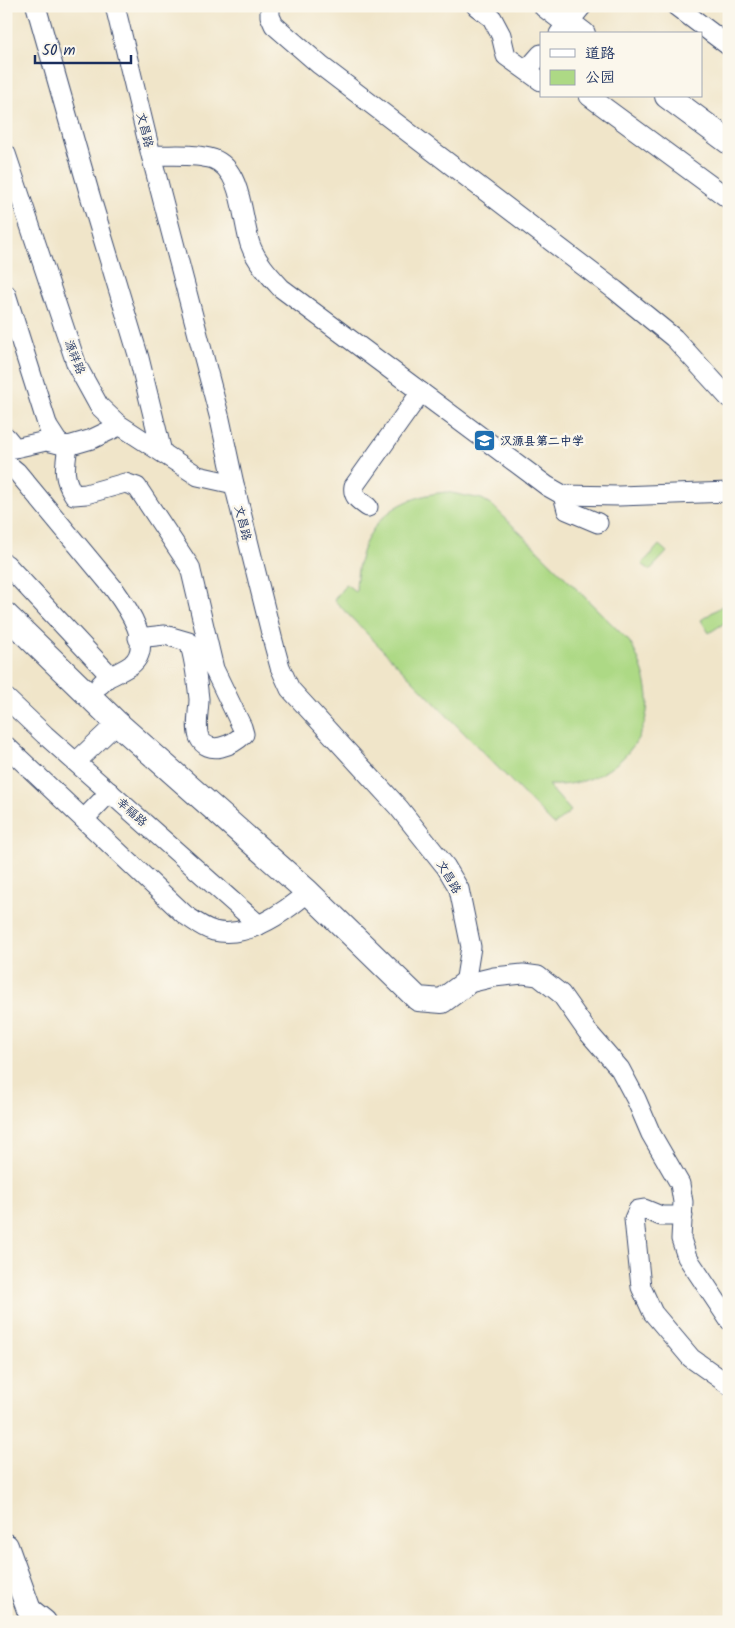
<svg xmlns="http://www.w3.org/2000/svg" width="735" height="1628" font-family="Kalam,'LXGW WenKai TC',sans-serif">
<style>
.green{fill:#add985;stroke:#648472}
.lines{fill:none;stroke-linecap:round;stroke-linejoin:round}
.minor-casing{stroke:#3b4a6e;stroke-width:21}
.major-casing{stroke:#3b4a6e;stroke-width:26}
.minor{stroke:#fff;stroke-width:19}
.major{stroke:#fff;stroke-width:24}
.labels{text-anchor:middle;stroke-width:5;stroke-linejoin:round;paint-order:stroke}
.street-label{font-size:12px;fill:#1b2f5e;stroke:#fbf7ec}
.poi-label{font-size:12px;font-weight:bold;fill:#1b2f5e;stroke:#fbf7ec;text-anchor:start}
</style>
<rect width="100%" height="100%" fill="#fbf7ec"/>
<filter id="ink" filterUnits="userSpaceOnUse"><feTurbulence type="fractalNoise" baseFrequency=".02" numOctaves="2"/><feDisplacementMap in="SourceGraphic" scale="10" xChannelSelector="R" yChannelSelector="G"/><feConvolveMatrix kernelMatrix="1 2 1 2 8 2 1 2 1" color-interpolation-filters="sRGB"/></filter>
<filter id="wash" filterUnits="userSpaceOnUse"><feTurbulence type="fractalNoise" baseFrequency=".0096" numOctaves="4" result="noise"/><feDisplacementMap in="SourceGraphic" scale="20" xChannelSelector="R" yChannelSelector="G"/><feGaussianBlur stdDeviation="1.12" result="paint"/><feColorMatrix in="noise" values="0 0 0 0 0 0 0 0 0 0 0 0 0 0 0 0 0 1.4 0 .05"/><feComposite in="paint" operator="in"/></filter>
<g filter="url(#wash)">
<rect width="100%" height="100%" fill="#f0e5c9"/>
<g class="green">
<path d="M446 492 482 499 492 505 629 641C639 657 649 684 648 703 645 755 597 788 548 785L571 811 554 825 334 600 346 584 356 592C357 532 386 498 446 492Z"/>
<polygon points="659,545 667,552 650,570 642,564"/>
<polygon points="728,602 729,620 709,633 701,620"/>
</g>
</g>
<g filter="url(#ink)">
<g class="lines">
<defs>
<g id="minor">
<polyline points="36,6 89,192 139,358 162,452"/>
<polyline points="115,6 151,155 220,419 234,484 274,645 280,667 290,689 399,808 446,867 459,889 471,947 465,984 494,977 523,974 538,976 561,994 587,1031 620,1069 636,1099 651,1134 680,1184 683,1202 681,1239 687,1257 729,1320"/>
<polyline points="270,6 270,16 274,25 320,65 615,290 674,338 729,398"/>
<polyline points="476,6 492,18 501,35 506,56 541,81"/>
<polyline points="676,6 729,46"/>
<polyline points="559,34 582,6"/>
<polyline points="527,70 541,54"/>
<polyline points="589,96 729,199"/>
<polyline points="6,154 77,366 99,406 118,424 198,476 234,484"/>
<path d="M151 155C171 156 194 153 213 159 242 169 242 219 250 244 256 261 269 275 281 288L547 486 563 495 619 496 729 492"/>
<polyline points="6,294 48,427 59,444"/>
<polyline points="6,437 15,448 46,441 68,446 92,439 115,428 118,424"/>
<path d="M68 446C65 467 62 477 74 495L86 494 125 483 137 487 190 567 214 669 242 727 244 734C233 745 208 757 199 737 195 726 199 710 199 699 197 680 195 660 189 642L165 635 138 638"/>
<path d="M6 463 17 472 114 589C127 607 155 646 131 665 124 670 115 674 107 678"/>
<polyline points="563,495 567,510 598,523"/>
<path d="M368 507C360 501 352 497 354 486L421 392"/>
<polyline points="6,564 105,670 107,678 100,685"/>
<polyline points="6,698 45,735 259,925"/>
<path d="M6 746 184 914C194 921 203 928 214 931 247 939 285 912 308 892"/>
<polyline points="76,762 117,723"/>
<polyline points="84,819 110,792"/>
<polyline points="683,1216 661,1216 644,1209 638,1210 634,1219 641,1287 653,1313 691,1358 729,1385"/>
</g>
<g id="major">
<polyline points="546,6 583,34"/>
<polyline points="667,96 729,142"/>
<polyline points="6,615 117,723 308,892 418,999 442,1001 465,984"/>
<polyline points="6,1546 29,1610 44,1622"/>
</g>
</defs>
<use href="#minor" class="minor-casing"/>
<use href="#major" class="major-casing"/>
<use href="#minor" class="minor"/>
<use href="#major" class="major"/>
</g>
</g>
<defs>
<symbol id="school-square" viewBox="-11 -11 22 22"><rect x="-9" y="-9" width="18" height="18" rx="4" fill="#1f6fb2" stroke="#fbf7ec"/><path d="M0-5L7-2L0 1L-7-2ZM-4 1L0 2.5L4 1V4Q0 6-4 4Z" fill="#fff"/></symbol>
</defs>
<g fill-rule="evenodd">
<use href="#school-square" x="472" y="428" width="25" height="25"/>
</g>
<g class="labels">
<g class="street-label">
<text transform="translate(145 130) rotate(76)" y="4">文昌路</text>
<text transform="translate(75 357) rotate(69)" y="4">源祥路</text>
<text transform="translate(243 523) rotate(76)" y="4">文昌路</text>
<text transform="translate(132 812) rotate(42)" y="4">幸福路</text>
<text transform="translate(449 877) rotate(60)" y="4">文昌路</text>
</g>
<g class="poi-label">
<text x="500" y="445">汉源县第二中学</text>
</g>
</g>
<rect width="735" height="1628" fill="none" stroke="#fbf7ec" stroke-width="25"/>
<rect x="540" y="32" width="162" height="65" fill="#fbf7ec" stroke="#a1a7b3"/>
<rect x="550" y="49" width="25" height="8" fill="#ffffff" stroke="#a1a7b3"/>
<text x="585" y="58" font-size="15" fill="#1b2f5e">道路</text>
<rect x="550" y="70" width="25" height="15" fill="#add985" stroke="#a1a7b3"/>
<text x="585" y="82" font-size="15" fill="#1b2f5e">公园</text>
<path d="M35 55v8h96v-8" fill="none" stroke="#1b2f5e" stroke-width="2.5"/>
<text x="42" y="55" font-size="15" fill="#1b2f5e" stroke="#fbf7ec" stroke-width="4" paint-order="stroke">50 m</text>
</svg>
